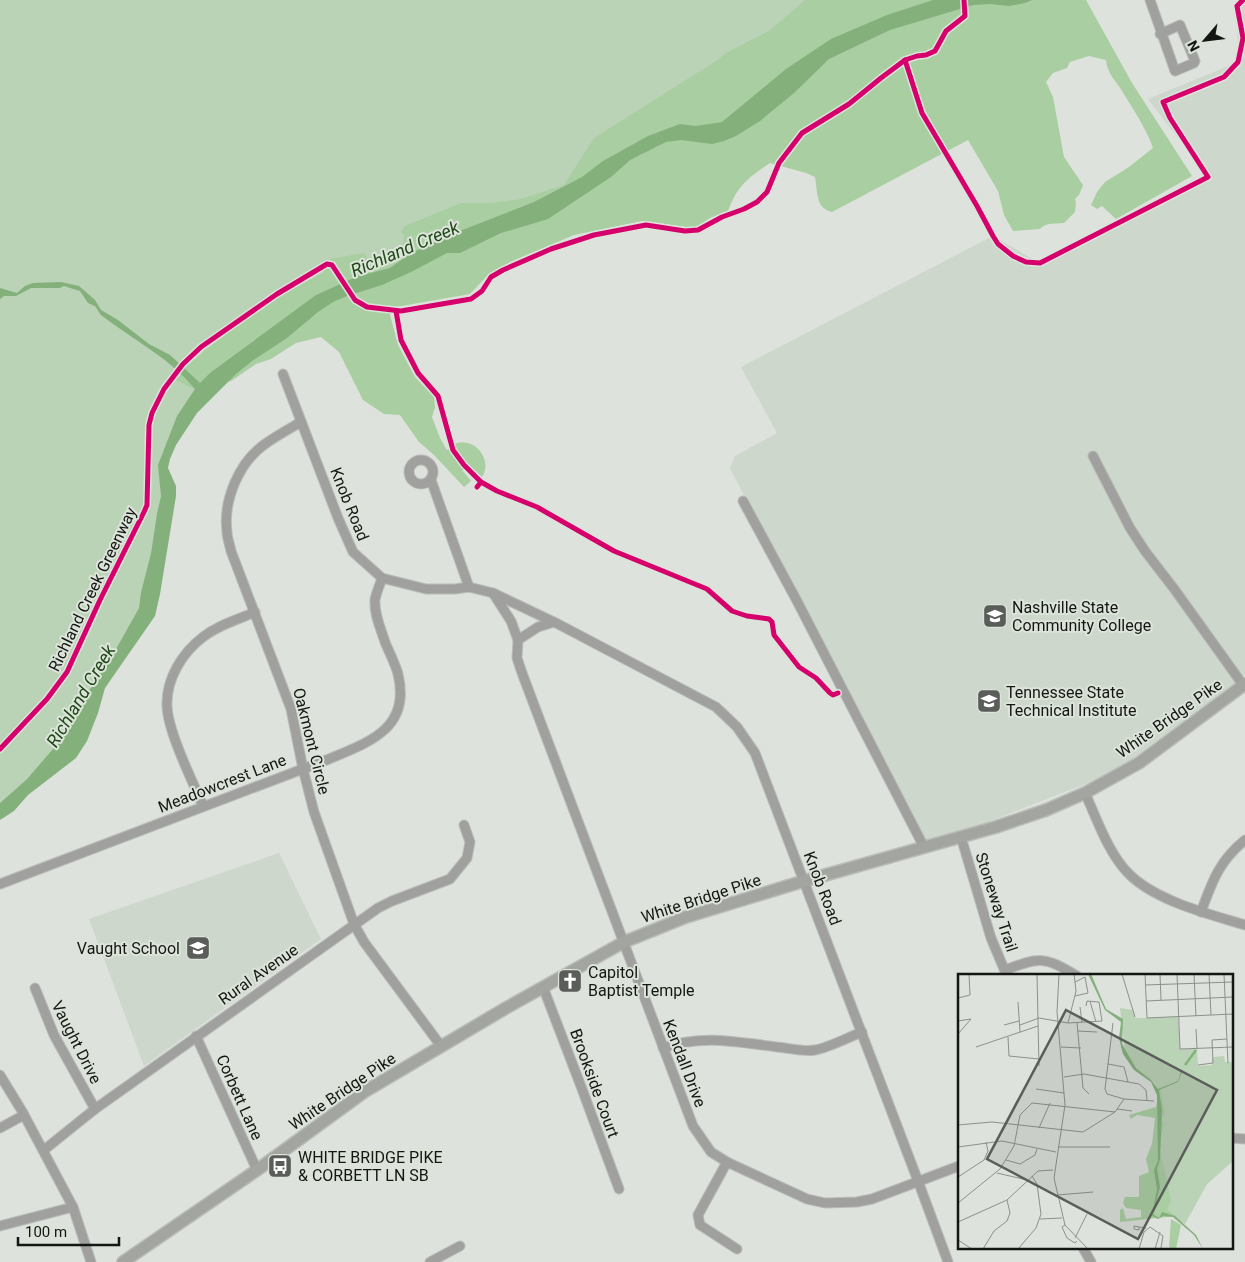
<svg xmlns="http://www.w3.org/2000/svg" width="1245" height="1262" font-family="Roboto,sans-serif">
<style>
.built{fill:#cdd7cb}
.green{fill:#bad2b5}
.forest{fill:#a9cea1}
.water{fill:#83b07b}
.lines{fill:none;stroke-linecap:round;stroke-linejoin:round}
.minor-casing{stroke:#babcb9;stroke-width:11}
.major-casing{stroke:#babcb9;stroke-width:14}
.minor{stroke:#a0a19f;stroke-width:9}
.major{stroke:#a2a5a0;stroke-width:11}
.cycleway-casing{stroke:#dce4da;stroke-width:8}
.cycleway{stroke:#d6006c;stroke-width:5}
.labels{text-anchor:middle;stroke-width:4;stroke-linejoin:round;paint-order:stroke}
.street-label{font-size:16px;fill:#141613;stroke:#dce4da}
.poi-label{font-size:16px;fill:#141613;stroke:#dce4da;text-anchor:start}
.water-label{font-size:18px;font-style:italic;fill:#1f4916;stroke:#dce4da}
.inset-river{fill:none;stroke:#83b07b;stroke-width:2.5}
.inset-road{fill:none;stroke:#8d908c;stroke-width:1}
.view{fill:#5a5d59;fill-opacity:0.15;stroke:#5a5d59;stroke-width:2.5}
.inset-edge{fill:none;stroke:#141613;stroke-width:2.5}
</style>
<rect width="100%" height="100%" fill="#dde2dc"/>
<g class="built">
<polygon points="1245,0 1245,675 1139,763 924,847 730,468 735,456 777,433 741,367 993,236 1040,263 1208,177 1148,99 1238,62 1237,6"/>
<polygon points="279,853 321,939 144,1066 89,919"/>
</g>
<polygon class="green" points="0,0 933,0 582,177 390,268 233,357 189,400 177,416 161,496 157,513 151,553 141,592 139,608 112,656 86,695 65,735 27,779 0,803"/>
<path class="forest" d="M805 0H1086L1132 83 1192 176 1116 219 1102 206 1097 209 1091 205 1097 192 1105 182 1129 167 1153 148C1146 128 1133 109 1122 91 1116 81 1107 73 1106 60L1089 56 1070 62 1067 68 1053 73 1046 82 1053 97 1064 157 1083 185 1079 195 1075 199 1076 203 1075 212 1064 223C1055 224 1046 222 1040 229L1013 231 1004 215 998 191 968 140 832 212C815 208 818 192 815 177L806 173 770 163C748 178 738 185 728 211L710 218 696 227H686L642 221 574 235 510 262 487 276 470 294 396 307 390 315 398 345 415 377 434 397 435 407 432 417 440 438 447 450C450 448 454 444 457 443 476 438 493 461 482 477L476 471 462 470 471 481 464 487 434 455 419 442 400 415 384 414 363 400 339 352 321 337 296 343 271 359 256 364 231 381 193 389 176 380 186 367 206 350 265 304 323 273 330 259 364 253 372 266C386 263 388 268 401 259L404 235 401 232 405 226 461 203H491L521 199 564 185 594 138 716 61 726 53 769 31Z"/>
<path class="water" d="M933 0H1032L1025 3 1009 6 990 4 973 5 890 30 829 59 794 93 760 121 736 136 724 141 712 144 681 140 666 142 630 160 611 177 548 219 501 233 460 253H447L411 272 382 285 347 296 333 302 318 312 287 338 252 361 236 374 197 413 176 445 170 459 168 468 176 486V496L160 594 155 616 105 688 98 713 87 741 76 758 28 795 14 811 0 820V803L27 779 65 735 86 695 112 656 139 608 141 592 151 553 157 513 161 496 158 465 177 416 195 389C169 357 133 340 101 315L95 306 88 303 80 291 64 286 60 288H31L16 296H4L0 299V288L17 293 25 286 33 283 61 282 79 286 95 300 101 310 118 320 149 344 170 355 200 383 210 373 316 295 356 277 390 268 410 254 447 236 534 202 582 177 603 161 648 136 680 124 696 126 722 122 786 69 831 39 887 15Z"/>
<g class="lines">
<defs>
<g id="minor">
<polyline points="1150,0 1175,71 1194,63 1195,61 1180,25 1160,34"/>
<polyline points="283,374 338,518 353,552 382,578 426,589 455,589 469,587 493,593 558,624 716,707 737,727 755,753 918,1181 948,1262"/>
<path d="M301 422C289 429 276 436 265 444 239 462 223 500 227 532 227 538 230 545 231 551L291 709 303 769 314 812 354 924 364 942 441 1046"/>
<polyline points="1093,456 1130,528 1145,551 1175,590 1243,685"/>
<circle cx="421" cy="472" r="12"/>
<polyline points="431,480 469,587"/>
<polyline points="743,501 797,601 924,847"/>
<polyline points="493,593 511,621 518,640 517,658 522,673 693,1126 711,1152 727,1162 807,1199 825,1203 857,1202 872,1199 959,1166"/>
<polyline points="518,640 538,627 554,622"/>
<path d="M1085 793C1097 819 1108 853 1129 874 1156 901 1209 914 1245 925"/>
<path d="M203 806C192 780 168 732 167 706 166 679 182 653 203 637 218 625 237 620 255 612"/>
<polyline points="961,837 991,938 1007,976"/>
<path d="M0 884 329 759C370 742 411 728 398 674 395 663 389 652 385 642 381 629 374 615 375 600 376 593 380 585 382 578"/>
<path d="M1201 912C1212 882 1219 861 1245 840"/>
<path d="M1005 970C1040 957 1044 956 1077 976"/>
<polyline points="543,987 582,1089 619,1189"/>
<polyline points="35,988 54,1035 95,1109"/>
<polyline points="196,1036 257,1170"/>
<path d="M663 1048C702 1034 737 1042 777 1047 789 1048 803 1052 815 1050 828 1048 849 1037 862 1032"/>
<polyline points="0,1075 22,1111 73,1207 91,1262"/>
<polyline points="0,1128 24,1115"/>
<polyline points="1231,1138 1245,1139"/>
<polyline points="44,1150 95,1109 157,1065 378,908 392,901 450,879 467,858 470,842 464,825"/>
<polyline points="727,1162 698,1215 700,1225 737,1249"/>
<polyline points="0,1226 73,1207"/>
<polyline points="1083,1248 1091,1262"/>
<polyline points="430,1262 460,1246"/>
</g>
<polyline id="major" points="123,1262 257,1170 364,1092 506,1008 624,942 686,917 804,881 996,827 1046,810 1085,793 1139,763 1245,684"/>
</defs>
<use href="#minor" class="minor-casing"/>
<use href="#major" class="major-casing"/>
<use href="#minor" class="minor"/>
<use href="#major" class="major"/>
<defs>
<g id="cycleway">
<polyline points="905,60 922,113 977,206 993,236 998,244 1013,256 1026,262 1040,263 1208,177 1170,118 1163,102 1224,77 1238,62 1243,38 1237,6 1243,0"/>
<polyline points="396,311 401,340 418,373 438,396 453,450 464,465 481,482 477,487"/>
<polyline points="481,482 497,491 537,507 614,551 707,589 732,611 747,616 769,619 772,622 774,635 799,667 816,678 830,693 833,695 838,693"/>
<polyline points="0,749 47,699 67,672 100,600 144,512 147,505 149,425 152,413 164,389 183,364 201,347 277,294 327,264 332,265 355,300 367,307 401,311 471,299 482,291 491,277 503,270 551,249 594,235 646,225 685,231 698,230 722,217 744,209 757,202 767,192 779,163 802,133 849,104 881,78 905,60 917,56 926,55 935,51 946,31 965,16 964,0"/>
</g>
</defs>
<use href="#cycleway" class="cycleway-casing"/>
<use href="#cycleway" class="cycleway"/>
</g>
<defs>
<symbol id="university-square" viewBox="-11 -11 22 22"><rect x="-9" y="-9" width="18" height="18" rx="4" fill="#5a5d59" stroke="#dce4da"/><path d="M0-5L7-2L0 1L-7-2ZM-4 1L0 2.5L4 1V4Q0 6-4 4Z" fill="#fff"/></symbol>
<symbol id="school-square" viewBox="-11 -11 22 22"><rect x="-9" y="-9" width="18" height="18" rx="4" fill="#5a5d59" stroke="#dce4da"/><path d="M0-5L7-2L0 1L-7-2ZM-4 1L0 2.5L4 1V4Q0 6-4 4Z" fill="#fff"/></symbol>
<symbol id="church-square" viewBox="-11 -11 22 22"><rect x="-9" y="-9" width="18" height="18" rx="4" fill="#5a5d59" stroke="#dce4da"/><path d="M-1.2-6h2.4v3.5h3.3v2.4h-3.3V6h-2.4V-.1h-3.3v-2.4h3.3Z" fill="#fff"/></symbol>
<symbol id="bus-square" viewBox="-11 -11 22 22"><rect x="-9" y="-9" width="18" height="18" rx="4" fill="#5a5d59" stroke="#dce4da"/><path d="M-5-6H5V4H4V6H2V4H-2V6H-4V4H-5ZM-3.5-4V0h7V-4ZM-3.5 1.2v1.5H-2V1.2ZM2 1.2v1.5H3.5V1.2Z" fill="#fff"/></symbol>
</defs>
<g fill-rule="evenodd">
<use href="#university-square" x="981" y="602" width="28" height="28"/>
<use href="#university-square" x="975" y="687" width="28" height="28"/>
<use href="#school-square" x="184" y="934" width="28" height="28"/>
<use href="#church-square" x="556" y="967" width="28" height="28"/>
<use href="#bus-square" x="266" y="1152" width="28" height="28"/>
</g>
<g class="labels">
<g class="street-label">
<text transform="translate(350 504) rotate(68)" y="6">Knob Road</text>
<text transform="translate(92 589) rotate(-64)" y="6">Richland Creek Greenway</text>
<text transform="translate(1169 718) rotate(-35)" y="6">White Bridge Pike</text>
<text transform="translate(312 741) rotate(76)" y="6">Oakmont Circle</text>
<text transform="translate(222 783) rotate(-21)" y="6">Meadowcrest Lane</text>
<text transform="translate(823 888) rotate(69)" y="6">Knob Road</text>
<text transform="translate(701 898) rotate(-18)" y="6">White Bridge Pike</text>
<text transform="translate(997 902) rotate(72)" y="6">Stoneway Trail</text>
<text transform="translate(258 974) rotate(-35)" y="6">Rural Avenue</text>
<text transform="translate(77 1042) rotate(63)" y="6">Vaught Drive</text>
<text transform="translate(685 1063) rotate(69)" y="6">Kendall Drive</text>
<text transform="translate(595 1083) rotate(70)" y="6">Brookside Court</text>
<text transform="translate(342 1091) rotate(-34)" y="6">White Bridge Pike</text>
<text transform="translate(240 1097) rotate(66)" y="6">Corbett Lane</text>
</g>
<g class="poi-label">
<text x="1012" y="613">Nashville State<tspan x="1012" dy="18">Community College</tspan></text>
<text x="1006" y="698">Tennessee State<tspan x="1006" dy="18">Technical Institute</tspan></text>
<text x="180" y="954" text-anchor="end">Vaught School</text>
<text x="588" y="978">Capitol<tspan x="588" dy="18">Baptist Temple</tspan></text>
<text x="298" y="1163">WHITE BRIDGE PIKE<tspan x="298" dy="18">&amp; CORBETT LN SB</tspan></text>
</g>
<g class="water-label">
<text transform="translate(405 249) rotate(-23)" y="6">Richland Creek</text>
<text transform="translate(81 696) rotate(-59)" y="6">Richland Creek</text>
</g>
</g>
<g transform="translate(958 974)">
<rect width="275" height="275" fill="#dde2dc"/>
<path d="M162 34 175 36 177 44 220 43 222 75H239L240 92 254 91 255 83 266 82 267 88H275V187L249 210 227 250 209 238 201 175 202 155 198 111 178 94 167 78Z" fill="#bad2b5"/>
<path d="M202 113 207 139 203 146 206 150 201 172 213 226 209 236 218 242 162 248V236L165 234 168 245 183 243V236L168 234 165 229 167 223H181V202L191 198 188 185 194 170 197 144 179 141 173 145 171 141 198 133ZM213 245 223 251 218 275H211Z" fill="#a9cea1"/>
<path d="M130 0H133L148 35 165 45 164 70 178 94 193 106 200 115 220 107 223 97 225 96 220 108 201 116 204 136 202 185 199 195 202 213 195 240 201 244 204 238 217 242 238 261 245 275 236 261 215 243 205 242 200 245 194 242 199 215 196 196 200 187 199 121 193 108 176 96 165 80 161 64 163 48 147 36Z" fill="#83b07b"/>
<path class="inset-river" d="M227 91 238 76"/>
<path class="inset-road" d="M79 0 81 92M101 0 99 38 107 131 96 204 107 251 130 275M164 0 177 43M187 0 189 44 275 40M202 0 203 26M219 0 222 75 275 73M236 0 238 42M251 0 253 41M266 0 270 89M187 11 275 8M117 22 130 19 127 3 117 8M0 24 12 21 11 0M132 27 138 48M188 27 275 23M60 28 62 58M122 33 124 49M0 47 13 45 0 60M110 49 118 17 116 0M119 49 125 114 131 120M155 49 147 115 149 120 166 125M46 51 61 47M62 51 81 44 110 49 144 47 141 28 129 27 128 32M238 55 239 74M120 57 139 58M50 63 51 82 81 85M18 73 80 52M103 73 123 74M150 90 166 93 170 108M240 91 255 89 254 66 269 65M106 103 126 100 181 110 188 116 189 126M78 115 106 119M159 135 174 137M0 151 34 148 125 158 157 138 166 125 196 127M81 154 92 129M0 173 44 167 98 178M100 173H152M48 186 62 190 77 181 79 175M39 199 69 206M0 203 26 186 30 177 28 168M99 221 135 218M0 229 42 195 56 172 62 141 74 129 157 138M82 245 104 244M0 248 49 226 80 197 95 196M107 251 104 253 109 264 117 269 119 267M181 253V256L176 255V252L181 253 188 254M117 264 129 240M0 266 14 275M25 275 36 257 49 247 52 239 49 226M60 275 78 254 83 240 79 210 74 202M181 275 186 258 192 253 205 262 203 274M197 275 202 258"/>
<path class="view" d="M108 36 259 116 180 265 29 185Z"/>
<rect width="275" height="275" class="inset-edge"/>
</g>
<g transform="translate(1205 40) rotate(242)" stroke="#dce4da" stroke-width="4" paint-order="stroke">
<path d="M0-4L9 19L0 12L-9 19Z" fill="#141613"/>
<text y="-8" font-size="14" font-weight="bold" text-anchor="middle" fill="#141613">N</text>
</g>
<path d="M18 1237v8h101v-8" fill="none" stroke="#141613" stroke-width="2.5"/>
<text x="25" y="1237" font-size="15" fill="#141613" stroke="#dce4da" stroke-width="4" paint-order="stroke">100 m</text>
</svg>
